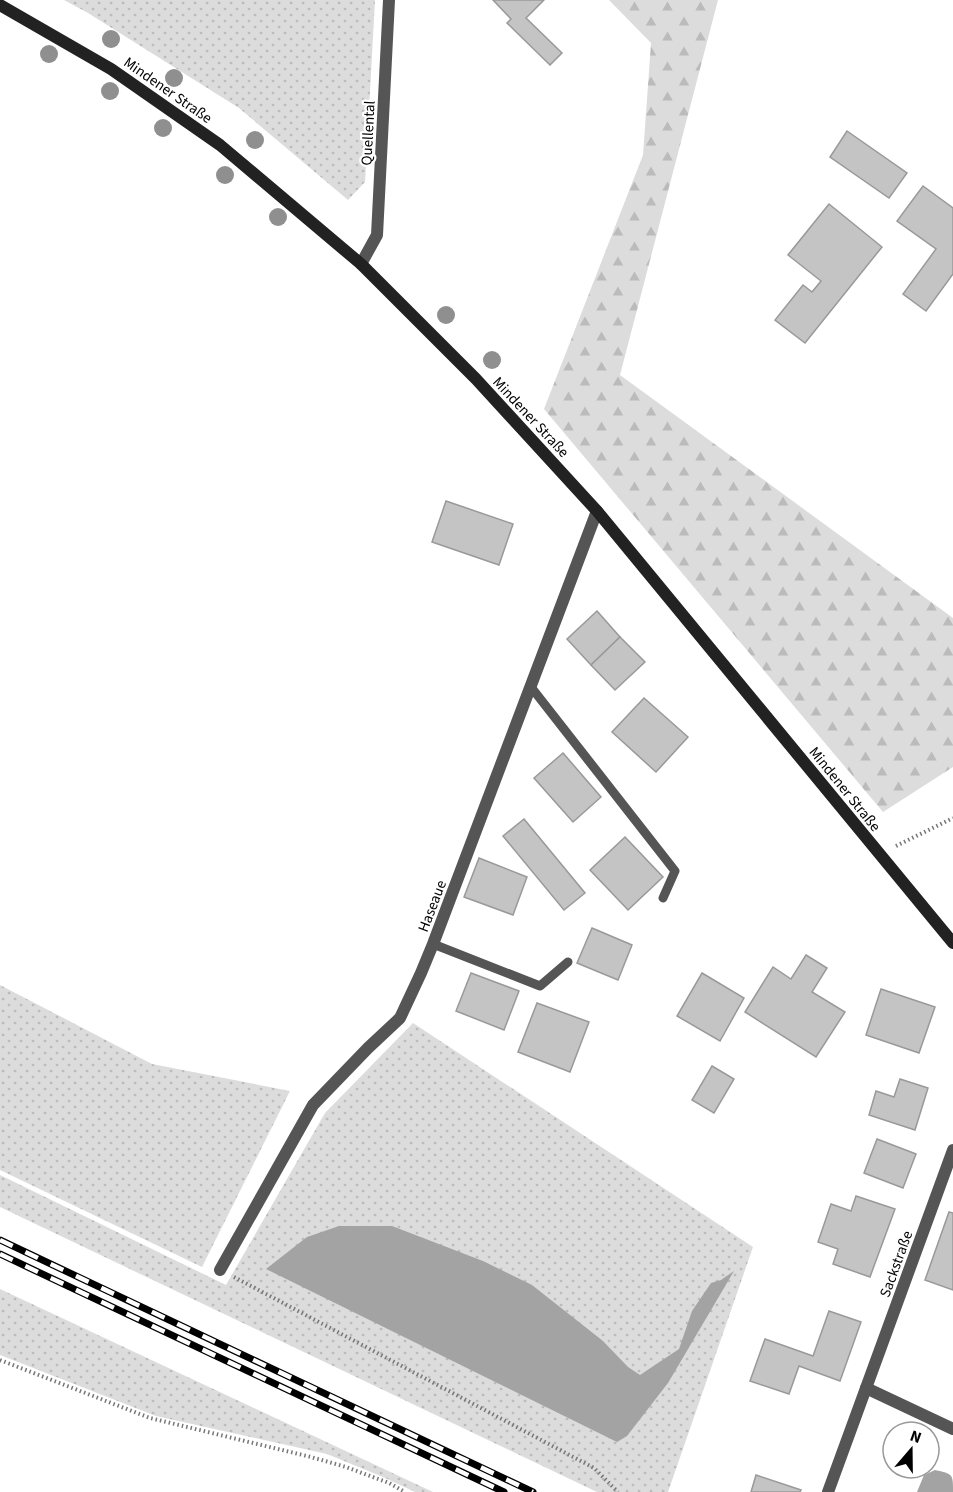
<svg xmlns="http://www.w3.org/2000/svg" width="953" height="1492" font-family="'Source Sans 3',sans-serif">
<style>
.grass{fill:url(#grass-dots)}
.forest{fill:url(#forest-firs)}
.water{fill:#a3a3a3}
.building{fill:#c4c4c4;stroke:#999;stroke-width:1.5}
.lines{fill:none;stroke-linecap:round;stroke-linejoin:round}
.path{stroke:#777;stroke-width:4;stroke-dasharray:1.5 3;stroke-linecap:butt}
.lane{stroke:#555;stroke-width:9}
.street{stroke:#555;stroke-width:12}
.secondary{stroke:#222;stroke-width:12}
.rail-casing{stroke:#000;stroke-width:7}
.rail{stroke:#fff;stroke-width:4.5;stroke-dasharray:14;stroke-linecap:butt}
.tree{fill:#8f8f8f}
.labels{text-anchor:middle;stroke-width:4.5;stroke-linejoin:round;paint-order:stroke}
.street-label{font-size:15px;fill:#000;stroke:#fff}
</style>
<defs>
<pattern id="grass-dots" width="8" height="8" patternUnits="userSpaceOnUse" patternTransform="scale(1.5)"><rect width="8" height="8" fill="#dcdcdc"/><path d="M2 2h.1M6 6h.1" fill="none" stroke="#bbb" stroke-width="1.8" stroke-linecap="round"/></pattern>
<pattern id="forest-firs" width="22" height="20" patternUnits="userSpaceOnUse" patternTransform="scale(1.5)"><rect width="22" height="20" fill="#dcdcdc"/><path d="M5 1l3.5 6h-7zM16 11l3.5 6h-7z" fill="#bbb"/></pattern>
</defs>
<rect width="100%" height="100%" fill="#fff"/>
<g class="grass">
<polygon points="64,0 375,0 365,182 348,200 239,108 88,13"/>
<polygon points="0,985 152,1064 290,1091 202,1267 0,1170"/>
<polygon points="413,1023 753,1247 668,1492 597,1492 0,1207 0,1175 226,1285 325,1113"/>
<polygon points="0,1289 433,1492 415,1492 383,1477 327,1454 156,1416 0,1355"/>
</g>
<polygon class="forest" points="609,0 718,0 620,375 953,618 953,767 883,812 544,409 643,155 651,43"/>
<g class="water">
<polygon points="339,1226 392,1226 483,1261 532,1285 603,1341 628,1367 640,1375 679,1349 692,1311 711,1283 721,1280 734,1271 668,1383 627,1436 617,1442 266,1269 307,1237"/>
<path d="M935 1470C953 1474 953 1474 953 1492H917L924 1475Z"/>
</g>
<g class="building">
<polygon points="493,0 544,0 526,18 562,53 550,65 507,23 511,19"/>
<polygon points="847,131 907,173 889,198 830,157"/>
<polygon points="923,186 953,208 953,274 926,311 903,294 936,249 897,221"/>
<polygon points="829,204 882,247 805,343 775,320 803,285 812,292 821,281 788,255"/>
<polygon points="446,501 513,524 499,565 432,542"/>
<polygon points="597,611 620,637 591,665 567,639"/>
<polygon points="620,637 645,662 615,690 591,665"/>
<polygon points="644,698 688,737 656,772 612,732"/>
<polygon points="563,753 601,797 573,822 534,778"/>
<polygon points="524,819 585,893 564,910 503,836"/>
<polygon points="625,837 663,877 628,910 590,870"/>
<polygon points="479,858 527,877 513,915 464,897"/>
<polygon points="592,928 632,945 618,980 577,963"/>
<polygon points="806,955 827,968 812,992 845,1012 816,1057 745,1012 773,967 791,979"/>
<polygon points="471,973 519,991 504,1030 456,1011"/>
<polygon points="702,973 744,998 720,1041 677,1016"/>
<polygon points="881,989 935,1007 919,1053 866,1035"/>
<polygon points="537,1003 589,1022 570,1072 518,1052"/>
<polygon points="712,1066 734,1079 714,1113 692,1100"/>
<polygon points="900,1079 928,1088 915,1130 869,1115 876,1091 894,1097"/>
<polygon points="877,1139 916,1154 903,1188 864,1173"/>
<polygon points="856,1196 895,1209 870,1277 833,1264 838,1249 818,1242 831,1204 851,1211"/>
<polygon points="949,1212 953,1213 953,1290 925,1280"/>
<polygon points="829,1311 861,1322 840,1381 799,1366 789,1394 750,1381 765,1339 813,1356"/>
<polygon points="756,1475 801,1490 800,1492 751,1492"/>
</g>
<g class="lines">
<g class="path">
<polyline points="896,846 953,818"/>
<polyline points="234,1277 594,1468 618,1492"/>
<polyline points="0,1360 150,1418 311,1457 346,1467 389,1483 405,1492"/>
</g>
<g class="lane">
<polyline points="531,687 675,871 663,898"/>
<polyline points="433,944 540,986 568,962"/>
</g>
<g class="street">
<polyline points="361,264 377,235 389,0"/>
<polyline points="220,1270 313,1105 368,1048 400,1018 421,973 433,944 597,511"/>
<polyline points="866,1388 953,1429"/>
<polyline points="828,1492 953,1150"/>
</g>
<polyline class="secondary" points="0,5 111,69 220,145 361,264 476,379 597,511 953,943"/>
<defs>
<g id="rail">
<polyline points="0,1240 533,1492"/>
<polyline points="0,1254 504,1492"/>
</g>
</defs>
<use href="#rail" class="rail-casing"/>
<use href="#rail" class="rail"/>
</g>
<g class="tree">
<circle cx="111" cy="39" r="9"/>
<circle cx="49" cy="54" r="9"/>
<circle cx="174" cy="78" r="9"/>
<circle cx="110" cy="91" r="9"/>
<circle cx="163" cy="128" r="9"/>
<circle cx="255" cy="140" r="9"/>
<circle cx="225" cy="175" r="9"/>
<circle cx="278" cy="217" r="9"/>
<circle cx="446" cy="315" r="9"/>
<circle cx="492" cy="360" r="9"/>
</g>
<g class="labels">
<g class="street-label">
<text transform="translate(168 90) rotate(35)" y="5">Mindener Straße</text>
<text transform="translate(368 133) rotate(-87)" y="5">Quellental</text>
<text transform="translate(531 417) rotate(47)" y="5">Mindener Straße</text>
<text transform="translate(845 789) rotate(51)" y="5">Mindener Straße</text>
<text transform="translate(432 906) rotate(-69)" y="5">Haseaue</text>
<text transform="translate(896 1264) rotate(-70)" y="5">Sackstraße</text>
</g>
</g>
<g transform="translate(911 1450) rotate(20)"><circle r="28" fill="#ffffff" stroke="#999999" stroke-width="1.5"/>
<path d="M0-4.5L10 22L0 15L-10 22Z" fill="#000000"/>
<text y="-9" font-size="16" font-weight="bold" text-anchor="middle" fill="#000000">N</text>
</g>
</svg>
